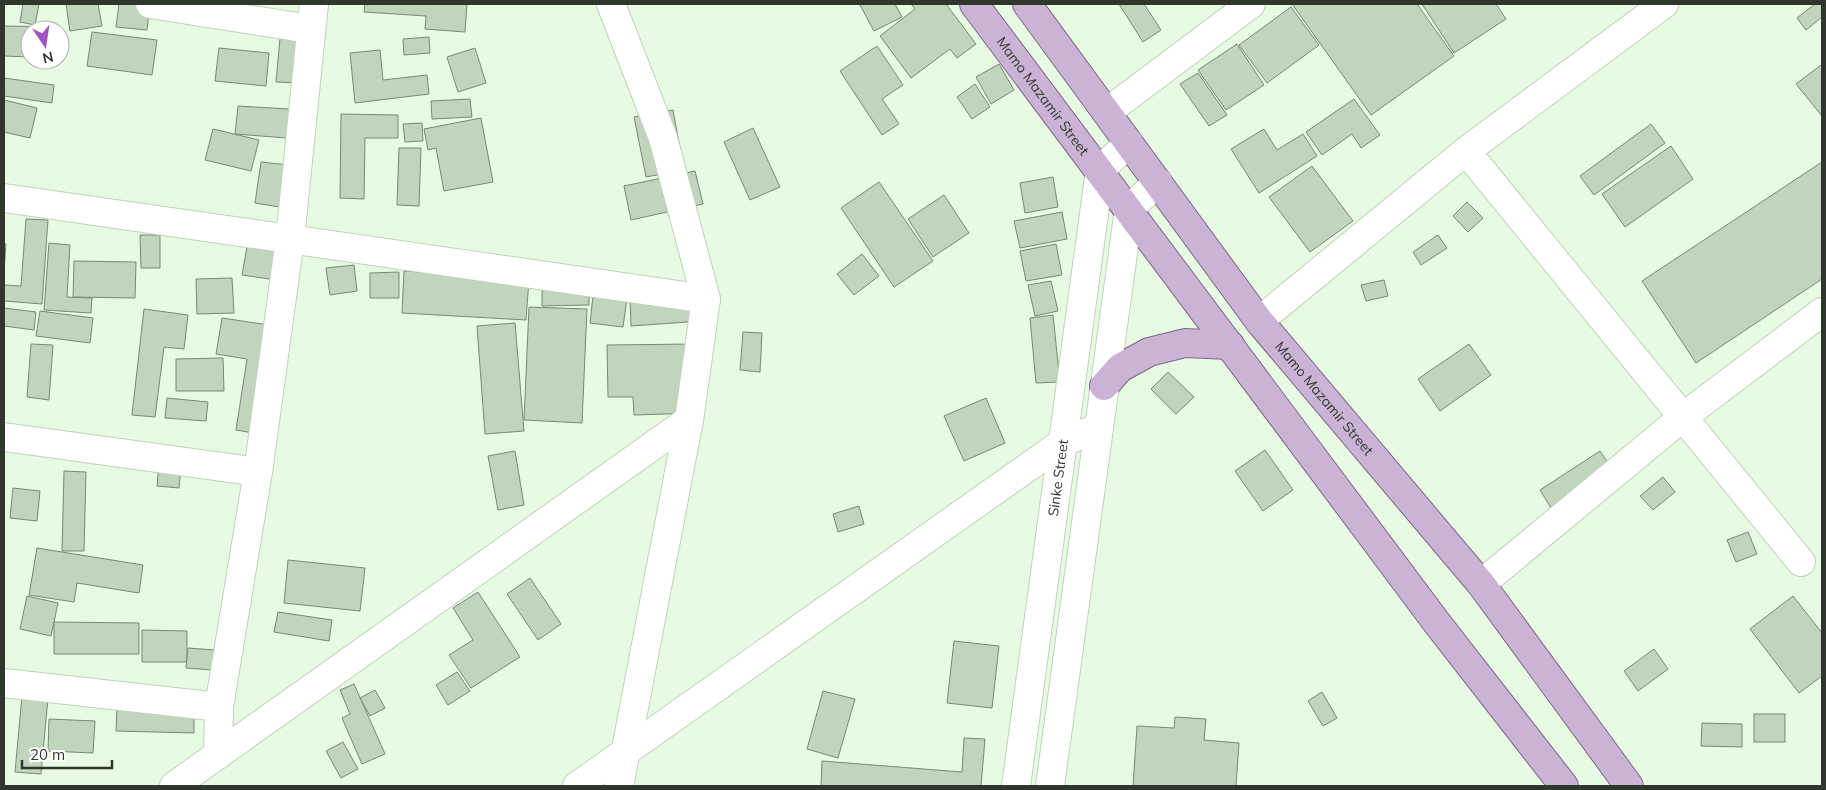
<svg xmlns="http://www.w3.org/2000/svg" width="1826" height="790" font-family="Mulish,sans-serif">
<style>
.building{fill:#c1d5bc;stroke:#778972}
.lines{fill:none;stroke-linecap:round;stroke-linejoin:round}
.minor-casing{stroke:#bed3ba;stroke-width:30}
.major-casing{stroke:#7e6689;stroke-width:30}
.minor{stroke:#fff;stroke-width:28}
.major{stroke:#cbb3d6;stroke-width:28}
.labels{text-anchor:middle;stroke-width:4;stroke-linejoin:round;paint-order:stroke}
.street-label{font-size:14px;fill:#2f372d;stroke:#fff}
</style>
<rect width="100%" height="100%" fill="#e6fbe1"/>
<g class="building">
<polygon points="23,4 39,4 35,25 20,22"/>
<polygon points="66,4 98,4 102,26 70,31"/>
<polygon points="119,4 150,4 147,30 116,27"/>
<polygon points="365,4 467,4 465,32 425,29 426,16 364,12"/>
<polygon points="863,4 895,4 902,17 874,31 860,5"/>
<polygon points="911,4 946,4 976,44 957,58 950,49 911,78 880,36 915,9"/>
<polygon points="1119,4 1144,4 1161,30 1143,42"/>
<polygon points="1292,4 1417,4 1454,56 1371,115"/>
<polygon points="1422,4 1496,4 1506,19 1454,53"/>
<polygon points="1815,4 1822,4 1822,17 1806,30 1797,18"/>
<polygon points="1291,7 1319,45 1267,83 1239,45"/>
<polygon points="4,26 60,27 60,30 30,30 30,57 4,56"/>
<polygon points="92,32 157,40 152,75 87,66"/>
<polygon points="429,37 430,53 404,55 403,39"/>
<polygon points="280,38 302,40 298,83 276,82"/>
<polygon points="1237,44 1264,85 1226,110 1198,70"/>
<polygon points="877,46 903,85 882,99 899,124 882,135 840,71"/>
<polygon points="219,48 269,53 266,86 215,81"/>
<polygon points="475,48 486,83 458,92 447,57"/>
<polygon points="380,50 383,80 427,75 429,94 355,103 350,53"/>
<polygon points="999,64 1014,90 991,104 976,77"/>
<polygon points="1821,65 1822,67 1822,116 1796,84"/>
<polygon points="1198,73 1227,115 1209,126 1180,84"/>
<polygon points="4,78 54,85 52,103 4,96"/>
<polygon points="975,84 990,107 972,119 957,97"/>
<polygon points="470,99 472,117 432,119 431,101"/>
<polygon points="1354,99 1380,135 1361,148 1352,134 1322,155 1306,132"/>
<polygon points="4,100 37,108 30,138 4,132"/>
<polygon points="238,106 289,109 287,138 235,134"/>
<polygon points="673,110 684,170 646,177 634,117"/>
<polygon points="341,114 398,115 398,138 365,138 364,199 340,198"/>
<polygon points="481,118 493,182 444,191 436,148 428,150 424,129"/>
<polygon points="422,123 423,141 405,142 403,124"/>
<polygon points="1651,124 1665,143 1594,195 1580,176"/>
<polygon points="753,128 780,187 750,200 724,142"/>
<polygon points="213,129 259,140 251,171 205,160"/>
<polygon points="1264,129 1277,150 1303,134 1317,156 1259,193 1231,149"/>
<polygon points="1671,146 1693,179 1625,227 1602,194"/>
<polygon points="399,148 421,148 419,206 397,205"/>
<polygon points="261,162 298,166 292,209 255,203"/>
<polygon points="1822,162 1822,279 1696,363 1642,281"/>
<polygon points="1312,166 1353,221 1310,252 1269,197"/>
<polygon points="695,171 703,204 631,220 624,186"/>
<polygon points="1053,177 1058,207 1025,213 1020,183"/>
<polygon points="879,182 933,261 894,287 841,208"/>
<polygon points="944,195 969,233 933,257 908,219"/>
<polygon points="1467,202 1483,218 1468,232 1453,216"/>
<polygon points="1062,212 1067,239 1020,248 1014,221"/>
<polygon points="26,219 48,220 42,304 4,301 4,285 21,286"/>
<polygon points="140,235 160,235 160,268 141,268"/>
<polygon points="1438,235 1447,248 1421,265 1413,252"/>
<polygon points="4,243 6,244 4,272"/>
<polygon points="49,243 70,245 67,297 92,298 91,313 44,310"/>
<polygon points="1056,244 1062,275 1026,281 1020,251"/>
<polygon points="247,247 287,253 283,281 242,275"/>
<polygon points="862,254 879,276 854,295 837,274"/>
<polygon points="74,261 136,262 135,298 73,297"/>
<polygon points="354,265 357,291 330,295 326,268"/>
<polygon points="404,271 529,279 526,320 402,313"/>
<polygon points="399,272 399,298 370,298 370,273"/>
<polygon points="232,278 234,313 197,314 196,279"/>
<polygon points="1384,280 1388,296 1366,301 1361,285"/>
<polygon points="542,281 589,281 589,305 542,306"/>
<polygon points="1051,281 1058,311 1035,316 1028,285"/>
<polygon points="594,287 628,291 623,327 590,323"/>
<polygon points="701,295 702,321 631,326 630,300"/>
<polygon points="529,307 587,309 582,423 524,420"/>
<polygon points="4,308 36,312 34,330 4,326"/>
<polygon points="144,309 188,315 184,349 164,347 155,417 132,415"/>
<polygon points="40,311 93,318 90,343 36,336"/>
<polygon points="1053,315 1060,382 1036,383 1030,318"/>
<polygon points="222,318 276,326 259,434 236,430 247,359 216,354"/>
<polygon points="515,323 524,431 485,434 477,326"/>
<polygon points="743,332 762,333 760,372 740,370"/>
<polygon points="31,344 53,345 49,400 27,397"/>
<polygon points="695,344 696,413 634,415 633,397 608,397 607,345"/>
<polygon points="1469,344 1491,375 1440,411 1418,379"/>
<polygon points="223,358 224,391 176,391 176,359"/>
<polygon points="1168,372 1194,397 1176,414 1151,389"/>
<polygon points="167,398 208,402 206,421 165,418"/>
<polygon points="986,398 1005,443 964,461 944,416"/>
<polygon points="1265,450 1293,490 1263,511 1235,471"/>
<polygon points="515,451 524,505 498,510 488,456"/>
<polygon points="1600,451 1612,469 1551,508 1540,490"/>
<polygon points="159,464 181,466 179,488 157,486"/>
<polygon points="64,471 86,472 84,551 62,551"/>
<polygon points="1663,477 1675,492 1653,510 1640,496"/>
<polygon points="13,488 40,491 37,521 10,518"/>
<polygon points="859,506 864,524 838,532 833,514"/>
<polygon points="1748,532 1757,554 1736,562 1727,540"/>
<polygon points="37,548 143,565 139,593 77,583 74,602 29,595"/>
<polygon points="288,560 365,568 360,611 284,603"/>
<polygon points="530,578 561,624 538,640 507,594"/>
<polygon points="478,592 520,657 471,688 449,655 473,640 453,608"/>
<polygon points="27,596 58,603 51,636 20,629"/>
<polygon points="1793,596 1822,633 1822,676 1799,693 1750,629"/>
<polygon points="278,612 332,620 329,641 274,632"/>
<polygon points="54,622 139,623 139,654 54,654"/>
<polygon points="142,630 187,631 187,662 142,662"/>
<polygon points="954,641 999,646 992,708 947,703"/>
<polygon points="188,648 215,650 213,670 186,668"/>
<polygon points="1654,649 1668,669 1638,691 1624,671"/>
<polygon points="457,672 470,691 448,705 436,685"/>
<polygon points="354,684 385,754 362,764 342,718 350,714 340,690"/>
<polygon points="375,690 385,708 370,716 360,698"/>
<polygon points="823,691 855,699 838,758 807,749"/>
<polygon points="1322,692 1337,718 1323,726 1308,701"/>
<polygon points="22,696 48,698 41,774 15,772"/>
<polygon points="117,707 194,708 194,733 116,731"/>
<rect x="1754" y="714" width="31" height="28"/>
<polygon points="1175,717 1206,719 1204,740 1239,743 1236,786 1133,786 1137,726 1174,728"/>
<polygon points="49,719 95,721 93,753 48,751"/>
<polygon points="1702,723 1742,724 1742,747 1701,746"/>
<polygon points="964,738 985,739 981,786 821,786 822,761 962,772"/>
<polygon points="343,742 358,769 341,778 326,751"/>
</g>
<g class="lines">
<defs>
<g id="minor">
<polyline points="150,4 310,29"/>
<polyline points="611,4 663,138 706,299 689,420 619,786"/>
<polyline points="1107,112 1251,4"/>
<polyline points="1466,151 1801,562"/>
<polyline points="4,198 706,299"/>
<polyline points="1259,321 1466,151 1664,4"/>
<polyline points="4,437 258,472"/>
<polyline points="1481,584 1683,417 1822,312"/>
<polyline points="4,683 219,707"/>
<polyline points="218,755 219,707 258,472 290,239 314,4"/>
<polyline points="174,786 689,420"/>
<polyline points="577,786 1062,443 1099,427"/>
<path id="s1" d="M1016 786 1100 170 1129 143"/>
<polyline points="1050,786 1129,209 1158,182"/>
</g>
<g id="major">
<path id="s2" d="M974 4 1437 623 1564 786"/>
<path id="s3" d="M1027 4 1259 321 1481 584 1629 786"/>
<polyline points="1104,386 1120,368 1149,352 1185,343 1230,345"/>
</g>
</defs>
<use href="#minor" class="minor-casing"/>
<use href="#major" class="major-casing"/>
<use href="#minor" class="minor"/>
<use href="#major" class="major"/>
</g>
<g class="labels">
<g class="street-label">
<text dy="5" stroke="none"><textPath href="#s2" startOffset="115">Mamo Mazamir Street</textPath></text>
<text dy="5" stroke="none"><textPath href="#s3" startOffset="494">Mamo Mazamir Street</textPath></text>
<text dy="5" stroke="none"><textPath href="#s1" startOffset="311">Sinke Street</textPath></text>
</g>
</g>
<rect width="1826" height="790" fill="none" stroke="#2f372d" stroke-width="10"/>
<g transform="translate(45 45) rotate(167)"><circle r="24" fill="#ffffff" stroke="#acafab"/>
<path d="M0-4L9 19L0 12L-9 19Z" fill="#a052c3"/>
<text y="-8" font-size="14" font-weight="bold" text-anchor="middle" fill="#2f372d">N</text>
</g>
<path d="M22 760v8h90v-8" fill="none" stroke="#2f372d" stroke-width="2.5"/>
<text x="30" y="760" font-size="15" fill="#2f372d" stroke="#ffffff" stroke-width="4" paint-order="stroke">20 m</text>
</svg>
